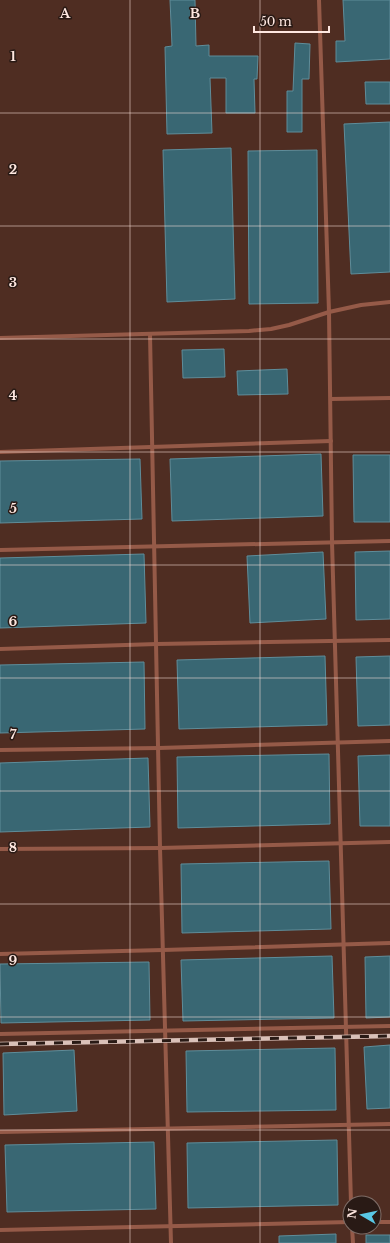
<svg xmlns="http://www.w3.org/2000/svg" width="390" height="1243" font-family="'Libre Baskerville',serif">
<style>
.building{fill:#396773;stroke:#5f8d9a}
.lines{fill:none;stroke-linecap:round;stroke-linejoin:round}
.lane{stroke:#955a48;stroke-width:4}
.rail-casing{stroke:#dac1b9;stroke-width:4.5}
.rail{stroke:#291a15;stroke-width:3;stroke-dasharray:9;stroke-linecap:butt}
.grid{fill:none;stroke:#fee7e0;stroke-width:1;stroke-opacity:0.55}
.grid-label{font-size:13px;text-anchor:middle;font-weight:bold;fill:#fee7e0;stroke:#291a15;stroke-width:3;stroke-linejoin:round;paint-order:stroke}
</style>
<rect width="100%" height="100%" fill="#4f2d22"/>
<g class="building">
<polygon points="170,0 195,0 196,46 209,45 209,56 258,56 257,79 254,79 255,113 226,113 226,78 210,78 212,133 167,134 165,47 172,46"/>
<polygon points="343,0 390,0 390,59 336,62 336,41 345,41"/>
<polygon points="295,43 310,44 309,79 302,79 302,132 287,132 287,91 293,91"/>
<polygon points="365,82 390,82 390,104 366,104"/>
<polygon points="390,122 390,272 351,274 344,124"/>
<polygon points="231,148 235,299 167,302 163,150"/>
<polygon points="317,150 318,303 249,304 248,151"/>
<polygon points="224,349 225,377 183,378 182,350"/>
<polygon points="287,369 288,394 238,395 237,371"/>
<polygon points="321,454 323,516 172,521 170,459"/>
<polygon points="353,455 390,455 390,522 354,522"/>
<polygon points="140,459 142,519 0,523 0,461"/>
<polygon points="390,551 390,619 356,620 355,552"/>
<polygon points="323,552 326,619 250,623 247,556"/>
<polygon points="144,554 146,623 0,628 0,558"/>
<polygon points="325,656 327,725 179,729 177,660"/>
<polygon points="390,656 390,725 358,726 356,657"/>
<polygon points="144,662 145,729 0,733 0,665"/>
<polygon points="329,754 330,824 178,828 177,757"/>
<polygon points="390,755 390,826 360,826 358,756"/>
<polygon points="148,758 150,827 0,832 0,763"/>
<polygon points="329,861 331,929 182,933 181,864"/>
<polygon points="332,956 334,1018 183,1021 181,960"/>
<polygon points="390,956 390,1017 366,1018 365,957"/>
<polygon points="149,962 150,1020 1,1023 0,964"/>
<polygon points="390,1045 390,1108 367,1109 364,1047"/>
<polygon points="335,1048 336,1110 187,1112 186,1051"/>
<polygon points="74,1050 77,1111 4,1115 3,1053"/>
<polygon points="337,1140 338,1205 188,1208 187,1143"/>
<polygon points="154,1142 156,1209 7,1212 5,1145"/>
<polygon points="336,1234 336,1243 279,1243 279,1236"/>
<rect x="366" y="1235" width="24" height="8"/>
</g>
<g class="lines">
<g class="lane">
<polyline points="319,0 329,312 332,542 351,1203"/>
<polyline points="150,334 160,848 171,1243"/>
<polyline points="0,338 249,331 271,329 289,325 329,312 361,305 390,302"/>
<polyline points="331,399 390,398"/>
<polyline points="0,452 331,441"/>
<polyline points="0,550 390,541"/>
<polyline points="0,649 157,644 390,640"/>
<polyline points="0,750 159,748 390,741"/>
<polyline points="0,849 160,848 390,842"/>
<polyline points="0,954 163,950 390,943"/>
<polyline points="0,1034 390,1026"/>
<polyline points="0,1132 390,1124"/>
<polyline points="374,1222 390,1222"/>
<polyline points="352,1227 353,1243"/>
<polyline points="0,1230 350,1222"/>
</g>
<defs>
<polyline id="rail" points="0,1044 390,1036"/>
</defs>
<use href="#rail" class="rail-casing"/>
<use href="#rail" class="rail"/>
</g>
<path class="grid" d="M130 0V1243M260 0V1243M0 113H390M0 226H390M0 339H390M0 452H390M0 565H390M0 678H390M0 791H390M0 904H390M0 1017H390M0 1130H390"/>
<g class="grid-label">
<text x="65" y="18">A</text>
<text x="195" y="18">B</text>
<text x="13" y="61">1</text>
<text x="13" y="174">2</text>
<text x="13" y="287">3</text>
<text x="13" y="400">4</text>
<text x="13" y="513">5</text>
<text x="13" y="626">6</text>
<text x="13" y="739">7</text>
<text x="13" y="852">8</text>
<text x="13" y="965">9</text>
</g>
<g transform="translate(362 1215) rotate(279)"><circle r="19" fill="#291a15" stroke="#7e6c66"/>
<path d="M0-3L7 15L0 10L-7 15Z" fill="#59c8e5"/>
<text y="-6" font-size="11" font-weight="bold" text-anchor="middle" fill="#fee7e0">N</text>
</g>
<path d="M254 26v6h75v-6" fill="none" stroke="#fee7e0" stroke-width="2"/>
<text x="260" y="26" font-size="12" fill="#fee7e0" stroke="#291a15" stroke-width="3" paint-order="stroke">50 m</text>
</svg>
